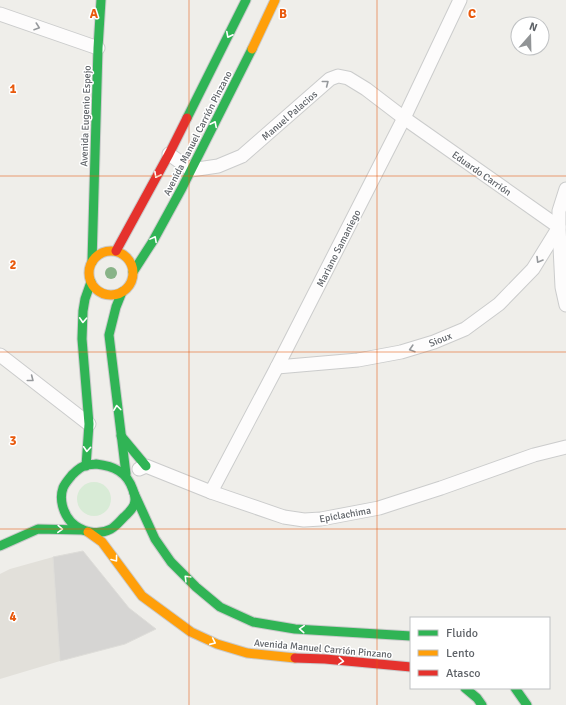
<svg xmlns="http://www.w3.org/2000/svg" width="566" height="705" font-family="Signika,sans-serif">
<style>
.education{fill:#e2e0da}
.green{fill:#d8ebd6}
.building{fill:#d6d5d3;stroke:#deddd9}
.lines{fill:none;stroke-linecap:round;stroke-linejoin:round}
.street-casing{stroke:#cbcccc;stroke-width:15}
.fast-casing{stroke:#cacacb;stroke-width:11}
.slow-casing{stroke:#cacacb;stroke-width:11}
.jam-casing{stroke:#cacacb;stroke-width:11}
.street{stroke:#fdfcfc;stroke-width:13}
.fast{stroke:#30b455;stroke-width:9}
.slow{stroke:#ff9f0a;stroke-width:9}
.jam{stroke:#e5322d;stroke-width:9}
.tree{fill:#88b388}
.oneway{stroke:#96999c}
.oneway2{stroke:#fff}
.grid{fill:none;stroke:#e8590c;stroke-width:1;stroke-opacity:0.55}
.labels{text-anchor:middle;stroke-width:3;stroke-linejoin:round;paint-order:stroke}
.street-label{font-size:10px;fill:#5f6368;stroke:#fff}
.grid-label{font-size:13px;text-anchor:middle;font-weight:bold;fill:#e8590c;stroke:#fff;stroke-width:3;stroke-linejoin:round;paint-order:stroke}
</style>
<rect width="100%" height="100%" fill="#efeeea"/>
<polygon class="education" points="53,557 60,661 0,679 0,574 10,569"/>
<circle class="green" cx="94" cy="499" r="17"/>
<polygon class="building" points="83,551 129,608 156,629 125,644 60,661 53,557"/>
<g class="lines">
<defs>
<g id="street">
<polyline points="0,14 98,48"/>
<polyline points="169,154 191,170 218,166 242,156 330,79 338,76 348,78 366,89 404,118 559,227 533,269 499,304 465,329 434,342 401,352 358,360 277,367"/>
<polyline points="566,189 559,211 559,227 562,287 566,305"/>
<polyline points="0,355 89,424"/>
<polyline points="139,469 146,466 211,492 284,517 304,520 321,519 379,508 441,488 534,455 566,447"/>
<polyline points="211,492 277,367 404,118 460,0"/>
</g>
<g id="fast">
<polyline points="187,118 246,0"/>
<polyline points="92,262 98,48 101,0"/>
<polyline points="133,272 153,241 182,188 252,49"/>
<polyline points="122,292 116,307 109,335 126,474"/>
<polyline points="121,436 146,466"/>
<path d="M96 464C114 466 127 472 133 490 135 495 136 500 134 505 132 510 128 513 124 517 120 521 116 526 111 529 98 536 81 532 71 522 63 513 59 499 63 488 65 483 69 479 72 475 76 471 81 466 87 465 90 464 93 465 96 464Z"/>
<polyline points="86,466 89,424 82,339 83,311 85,299 91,282"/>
<polyline points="134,493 155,539 171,562 196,587 220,607 253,622 295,629 411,636"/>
<polyline points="0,546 38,529 82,530"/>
<polyline points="465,688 477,698 482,705"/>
<polyline points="515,688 527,705"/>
</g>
<g id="slow">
<polyline points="252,49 275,0"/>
<circle cx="111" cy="273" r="22"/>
<polyline points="88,532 102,542 142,596 191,632 217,644 247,653 295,658"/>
</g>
<g id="jam">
<polyline points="116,251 169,154 187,118"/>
<polyline points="295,658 325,659 411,667"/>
</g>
</defs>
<use href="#street" class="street-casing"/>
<use href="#fast" class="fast-casing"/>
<use href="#slow" class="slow-casing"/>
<use href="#jam" class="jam-casing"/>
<use href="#street" class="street"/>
<use href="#fast" class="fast"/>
<use href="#slow" class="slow"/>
<use href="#jam" class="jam"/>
</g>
<circle class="tree" cx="111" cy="273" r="6"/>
<defs><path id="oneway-chevron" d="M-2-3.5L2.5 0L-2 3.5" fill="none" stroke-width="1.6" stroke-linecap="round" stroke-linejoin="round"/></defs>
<g class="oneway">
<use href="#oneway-chevron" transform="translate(37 27) rotate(19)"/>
<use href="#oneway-chevron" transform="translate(326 83) rotate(-38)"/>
<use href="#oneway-chevron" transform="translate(539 260) rotate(121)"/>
<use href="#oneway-chevron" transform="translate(412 349) rotate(163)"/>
<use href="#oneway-chevron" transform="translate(31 379) rotate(38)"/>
</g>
<g class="oneway2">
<use href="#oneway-chevron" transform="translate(229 35) rotate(117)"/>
<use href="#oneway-chevron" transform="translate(214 124) rotate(-63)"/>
<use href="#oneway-chevron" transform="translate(157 175) rotate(119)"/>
<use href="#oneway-chevron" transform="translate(154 239) rotate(-62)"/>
<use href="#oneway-chevron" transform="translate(83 320) rotate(93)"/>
<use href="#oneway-chevron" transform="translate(117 408) rotate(-97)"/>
<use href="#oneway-chevron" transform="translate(87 449) rotate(94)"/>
<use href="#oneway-chevron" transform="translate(60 529) rotate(2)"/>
<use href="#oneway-chevron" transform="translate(115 559) rotate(53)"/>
<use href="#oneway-chevron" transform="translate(187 578) rotate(-135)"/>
<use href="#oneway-chevron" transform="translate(302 629) rotate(-176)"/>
<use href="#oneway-chevron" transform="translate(213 642) rotate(24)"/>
<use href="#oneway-chevron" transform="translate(341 661) rotate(5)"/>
</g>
<path class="grid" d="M189 0V705M377 0V705M0 176H566M0 352H566M0 529H566"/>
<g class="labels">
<g class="street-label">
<text transform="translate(289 115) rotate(-41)" y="4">Manuel Palacios</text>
<text transform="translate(85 116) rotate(-88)" y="4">Avenida Eugenio Espejo</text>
<text transform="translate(197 133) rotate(-63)" y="4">Avenida Manuel Carrión Pinzano</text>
<text transform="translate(482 173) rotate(35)" y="4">Eduardo Carrión</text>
<text transform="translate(338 248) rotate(-63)" y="4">Mariano Samaniego</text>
<text transform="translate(440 339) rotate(-22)" y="4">Sioux</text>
<text transform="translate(345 514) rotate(-10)" y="4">Epiclachima</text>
<text transform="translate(323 648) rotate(5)" y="4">Avenida Manuel Carrión Pinzano</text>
</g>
</g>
<g class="grid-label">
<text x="94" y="18">A</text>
<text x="283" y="18">B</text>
<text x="472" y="18">C</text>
<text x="13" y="93">1</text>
<text x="13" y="269">2</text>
<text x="13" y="445">3</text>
<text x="13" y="621">4</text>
</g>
<rect x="410" y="617" width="140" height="72" fill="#ffffff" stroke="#bfc1c3"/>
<rect x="418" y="630" width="20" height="6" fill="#30b455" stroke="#bfc1c3"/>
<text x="446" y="637" font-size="12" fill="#5f6368">Fluido</text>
<rect x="418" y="650" width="20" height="6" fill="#ff9f0a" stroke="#bfc1c3"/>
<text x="446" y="657" font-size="12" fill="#5f6368">Lento</text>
<rect x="418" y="670" width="20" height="6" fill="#e5322d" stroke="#bfc1c3"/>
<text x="446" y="677" font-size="12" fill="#5f6368">Atasco</text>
<g transform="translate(530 36) rotate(20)"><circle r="19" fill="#ffffff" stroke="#bfc1c3"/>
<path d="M0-3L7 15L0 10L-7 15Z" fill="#919496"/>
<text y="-6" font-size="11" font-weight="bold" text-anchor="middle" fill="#5f6368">N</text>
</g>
</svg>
